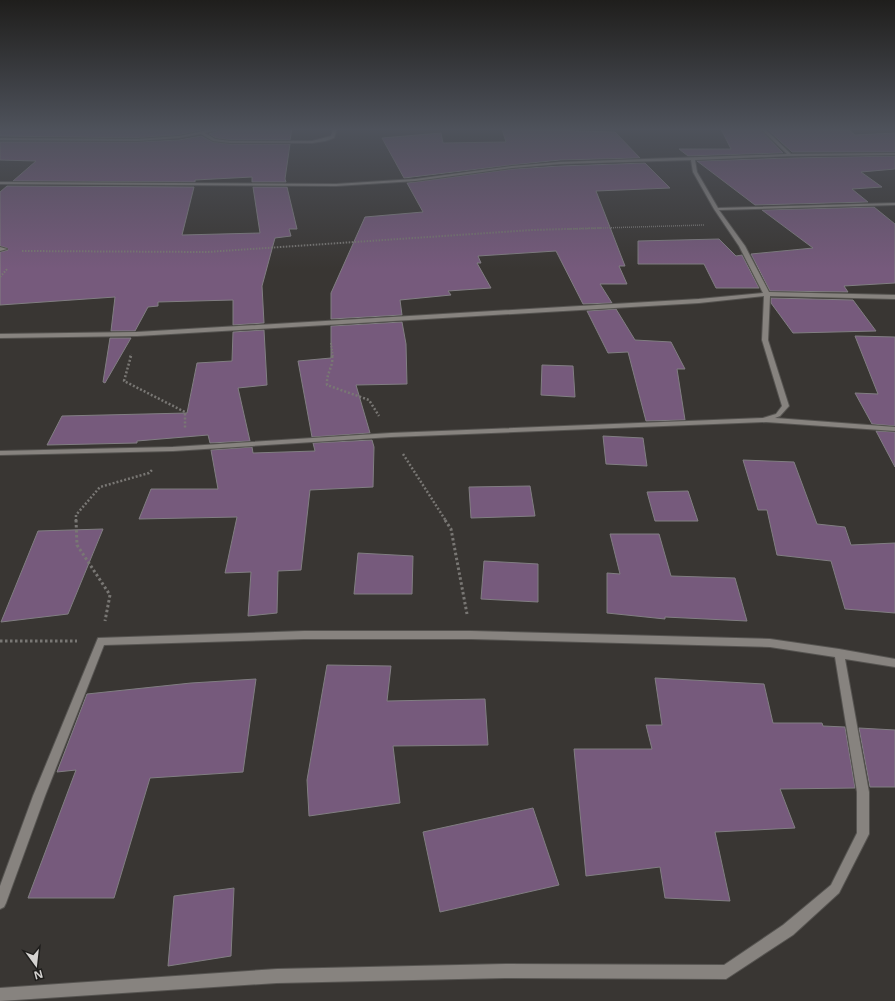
<svg xmlns="http://www.w3.org/2000/svg" width="895" height="1001" font-family="'Open Sans',sans-serif">
<style>
.building{fill:#765a7c;stroke:#817e82}
.lines{fill:none;stroke-linecap:round;stroke-linejoin:round}
.street-casing{stroke:#565451;stroke-width:2}
.path-far3{stroke:#797774;stroke-width:1.5;stroke-dasharray:1 1;stroke-linecap:butt}
.path-far2{stroke:#797774;stroke-width:2;stroke-dasharray:1.5 1.5;stroke-linecap:butt}
.path-far1{stroke:#797774;stroke-width:2.5;stroke-dasharray:2 2;stroke-linecap:butt}
.path{stroke:#797774;stroke-width:3;stroke-dasharray:2.5 2.5;stroke-linecap:butt}
.street{fill:#87837f;fill-rule:evenodd}
</style>
<rect width="100%" height="100%" fill="#393633"/>
<g class="building">
<polygon points="0,129 205,129 179,135 137,138 0,136"/>
<polygon points="223,129 292,129 290,140 230,140 216,138 209,134"/>
<polygon points="502,129 615,132 640,158 560,160 512,165 404,178 382,138 441,133 443,143 506,142"/>
<polygon points="721,129 760,129 783,153 688,156 679,149 731,149"/>
<polygon points="767,129 849,130 855,135 895,133 895,152 792,152"/>
<polygon points="201,136 213,142 230,144 290,144 285,179 286,182 252,182 252,177 195,180 195,182 13,181 36,161 0,160 0,142 137,142 179,140"/>
<polygon points="895,156 895,169 861,172 882,187 852,189 868,202 755,205 697,161 790,158"/>
<polygon points="645,163 670,188 596,191 625,266 619,266 627,284 600,284 612,303 583,304 556,251 478,256 481,263 477,263 491,288 448,291 451,295 400,300 402,315 331,319 331,293 365,217 423,212 407,183 512,169 560,166"/>
<polygon points="7,186 194,187 182,235 260,233 253,187 287,187 297,229 289,229 291,236 275,238 262,286 264,323 233,325 233,300 158,302 158,306 148,307 135,331 111,331 115,297 0,305 0,252 8,250 7,248 0,246 0,192"/>
<polygon points="874,207 895,224 895,283 844,286 848,292 770,291 751,254 813,248 762,210"/>
<polygon points="719,239 736,256 742,255 759,288 716,288 704,264 638,264 638,241"/>
<polygon points="771,298 853,300 876,331 793,333 771,303"/>
<polygon points="616,309 635,340 671,342 685,369 677,369 685,420 646,421 628,352 608,353 587,311"/>
<polygon points="402,322 406,344 407,384 356,385 370,433 312,437 298,361 331,358 331,326"/>
<polygon points="264,330 267,385 238,388 250,441 210,443 208,435 137,441 137,443 47,445 62,416 187,413 197,363 232,361 233,332"/>
<polygon points="855,336 895,337 895,426 872,424 855,393 878,394"/>
<polygon points="110,338 131,338 105,383 103,382"/>
<polygon points="542,365 573,366 575,397 541,395"/>
<polygon points="876,431 895,432 895,467"/>
<polygon points="603,436 643,438 647,466 606,464"/>
<polygon points="372,440 374,447 373,487 310,490 301,570 278,571 277,613 248,616 251,572 225,573 237,517 139,519 151,489 218,489 211,450 252,447 253,453 315,451 313,443"/>
<polygon points="743,460 794,462 817,524 845,527 851,545 895,543 895,613 845,609 831,561 777,555 767,510 758,510"/>
<polygon points="530,486 535,516 471,518 469,487"/>
<polygon points="688,491 698,521 655,521 647,492"/>
<polygon points="103,529 68,614 1,622 38,531"/>
<polygon points="610,534 659,534 671,576 735,578 747,621 665,617 665,619 607,613 607,573 620,574"/>
<polygon points="358,553 413,556 412,594 354,594"/>
<polygon points="484,561 538,564 538,602 481,599"/>
<polygon points="327,665 391,666 387,701 485,699 488,745 393,746 400,803 309,816 307,780"/>
<polygon points="655,678 764,684 773,723 822,723 823,726 845,727 855,788 780,789 795,828 715,832 730,901 665,898 660,867 586,876 574,749 652,749 646,725 662,725"/>
<polygon points="256,679 243,772 150,778 114,898 28,898 76,770 57,772 87,694 191,683"/>
<polygon points="859,728 895,730 895,787 870,787"/>
<polygon points="533,808 559,885 440,912 423,832"/>
<polygon points="234,888 231,956 168,966 174,896"/>
</g>
<g class="lines">
<defs>
<g id="street">
<polygon points="213,129 222,129 205,133 215,139 230,141 312,141 331,136 333,129 337,129 334,138 325,141 312,143 230,143 213,141 201,134 179,138 137,141 0,140 0,138 137,139 179,136"/>
<polygon points="761,129 765,129 791,154 895,153 895,155 790,156 695,160 697,172 718,208 895,203 895,205 719,210 745,246 769,292 895,295 895,299 770,296 768,340 789,406 780,416 775,418 895,427 895,431 766,422 391,437 173,451 0,455 0,451 173,447 391,433 763,418 776,414 782,406 762,340 764,296 699,303 137,336 0,338 0,334 137,332 699,299 763,293 739,246 714,209 693,172 691,160 560,164 512,168 415,181 336,186 0,184 0,182 336,184 415,179 512,166 560,162 787,154"/>
<polygon points="0,247 7,249 0,251"/>
<polygon points="304,631 471,631 770,639 839,649 895,659 895,667 845,659 869,792 869,834 839,893 793,935 726,979 505,978 277,983 0,1001 0,988 277,969 505,964 724,965 783,925 831,885 857,833 857,792 835,657 770,647 471,639 304,639 104,645 45,796 6,903 4,907 0,909 0,886 33,796 98,638"/>
</g>
</defs>
<use href="#street" class="street-casing"/>
<polyline class="path-far3" points="567,229 704,225"/>
<g class="path-far2">
<polyline points="22,251 207,252 532,230 601,228"/>
<polyline points="0,277 8,268"/>
<polyline points="331,343 333,357"/>
<polyline points="130,357 131,354"/>
</g>
<g class="path-far1">
<polyline points="131,356 124,381 185,412 185,429"/>
<path d="M332 356C334 366 326 373 327 385L369 400 379 416"/>
<polyline points="403,454 446,521"/>
<polyline points="76,521 76,515 100,487 149,473 153,469"/>
</g>
<g class="path">
<polyline points="76,520 77,545 110,595 105,621"/>
<polyline points="445,520 451,529 467,614"/>
<polyline points="0,641 77,641"/>
</g>
<use href="#street" class="street"/>
</g>
<linearGradient id="sky" x2="0" y2="1"><stop stop-color="#1f1e1c"/><stop offset="0.48" stop-color="#4e525b"/><stop offset="1" stop-color="#4e525b" stop-opacity="0"/></linearGradient>
<rect width="895" height="269" fill="url(#sky)"/>
<g transform="translate(36 965) rotate(165)" stroke="#1f1e1c" stroke-width="3" paint-order="stroke">
<path d="M0-3L7 15L0 10L-7 15Z" fill="#d5d3d1"/>
<text y="-6" font-size="11" font-weight="bold" text-anchor="middle" fill="#d5d3d1">N</text>
</g>
</svg>
